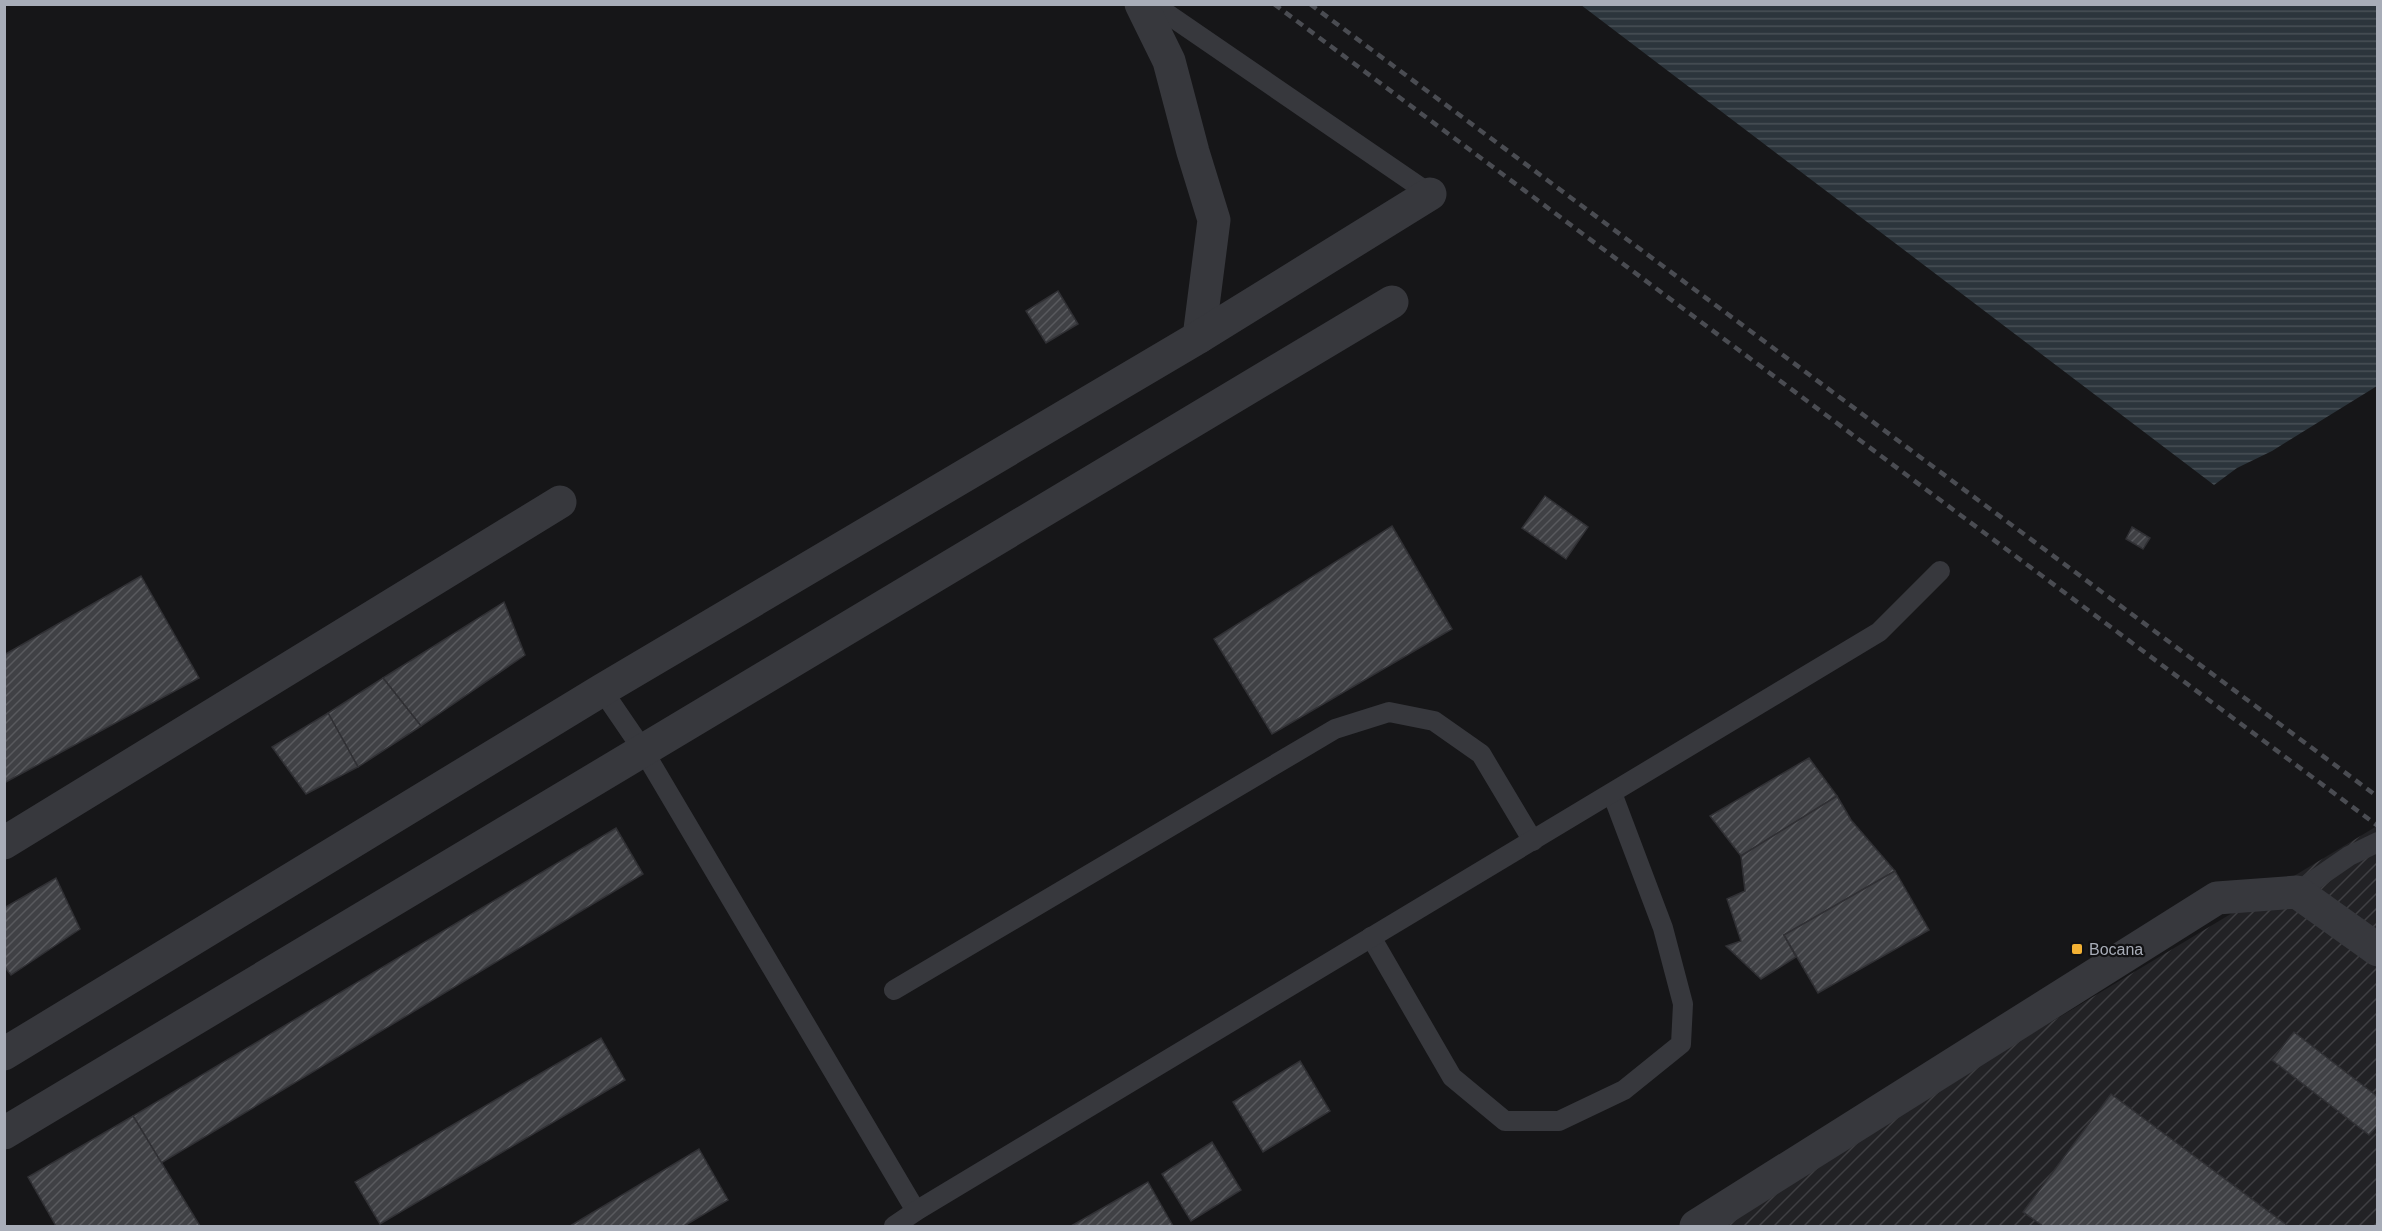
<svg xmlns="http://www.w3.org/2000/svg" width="2382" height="1231" font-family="Arial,sans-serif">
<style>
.industrial{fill:url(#industrial-furrows)}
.water{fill:url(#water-rules)}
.building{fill:url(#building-hatch);stroke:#303034;stroke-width:1.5}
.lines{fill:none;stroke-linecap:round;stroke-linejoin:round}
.lane{stroke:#37383d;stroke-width:20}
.street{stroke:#37383d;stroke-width:33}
.rail{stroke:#4a4c52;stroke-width:4.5;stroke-dasharray:8 6;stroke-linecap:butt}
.poi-dot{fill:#f2b134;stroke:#111113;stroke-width:2}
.labels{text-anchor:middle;stroke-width:4.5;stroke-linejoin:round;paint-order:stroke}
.poi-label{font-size:16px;fill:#a8adb8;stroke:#111113;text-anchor:start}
</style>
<defs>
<pattern id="industrial-furrows" width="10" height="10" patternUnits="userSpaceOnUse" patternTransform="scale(1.5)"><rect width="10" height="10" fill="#222225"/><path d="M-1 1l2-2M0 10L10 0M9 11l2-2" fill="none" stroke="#3f3f43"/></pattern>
<pattern id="water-rules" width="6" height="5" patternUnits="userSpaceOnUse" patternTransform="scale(1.5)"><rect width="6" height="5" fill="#2c353c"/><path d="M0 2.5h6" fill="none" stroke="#485056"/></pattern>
<pattern id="building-hatch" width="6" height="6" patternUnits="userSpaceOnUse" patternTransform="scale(1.5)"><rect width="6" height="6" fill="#404145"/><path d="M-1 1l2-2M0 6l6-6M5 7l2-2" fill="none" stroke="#595a5e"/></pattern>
</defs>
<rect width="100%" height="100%" fill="#161618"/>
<polygon class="industrial" points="2377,826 2377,1226 1712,1226"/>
<polygon class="water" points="1581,5 2377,5 2377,386 2272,451 2237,468 2214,485"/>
<g class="building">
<polygon points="1058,291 1078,324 1046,343 1026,311"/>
<polygon points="1545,496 1588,527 1566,559 1522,528"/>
<polygon points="1392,526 1452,629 1272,734 1214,639"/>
<polygon points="2132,527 2150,538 2143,549 2126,539"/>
<polygon points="141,576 199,678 4,783 4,655"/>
<polygon points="504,602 525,655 421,726 383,678"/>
<polygon points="383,678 421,726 358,767 328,713"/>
<polygon points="328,713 358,767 306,794 272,747"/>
<polygon points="1809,758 1837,796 1741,856 1710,816"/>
<polygon points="1837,796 1851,820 1895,871 1784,935 1796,957 1761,979 1726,946 1741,941 1727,899 1745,891 1741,856"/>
<polygon points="616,828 643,874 161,1163 133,1116"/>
<polygon points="1895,871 1929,930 1818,993 1784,935"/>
<polygon points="56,878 80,929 11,975 4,966 4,908"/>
<polygon points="2294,1032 2378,1097 2378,1125 2369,1135 2272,1060"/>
<polygon points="601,1038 625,1080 380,1224 355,1182"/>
<polygon points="1300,1061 1330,1111 1263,1152 1233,1102"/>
<polygon points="2111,1094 2288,1226 2043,1226 2023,1212"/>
<polygon points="133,1116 200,1226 56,1226 28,1177"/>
<polygon points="1212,1142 1241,1190 1191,1221 1162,1174"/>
<polygon points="699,1149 728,1200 684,1226 570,1226"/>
<polygon points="1148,1182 1173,1226 1071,1226"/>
</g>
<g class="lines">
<g class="lane">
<polyline points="1153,4 1430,194"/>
<polyline points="602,690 643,750 916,1211"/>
<polyline points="2297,892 2349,856 2378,842"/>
<polyline points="1371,937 1452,1077 1505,1121 1559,1121 1624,1090 1681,1044 1683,1004 1663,928 1612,793"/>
<polyline points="894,990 1335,729 1389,712 1434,721 1481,754 1533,841"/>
<polyline points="894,1226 916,1211 1879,632 1940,571"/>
</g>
<g class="street">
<polyline points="1141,4 1169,61 1193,152 1214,220 1199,337"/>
<polyline points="4,843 560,502"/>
<polyline points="4,1054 602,690 1199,337 1430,194"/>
<polyline points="4,1133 1392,302"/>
<polyline points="1696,1226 2217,898 2297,892 2378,950"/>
</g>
<g class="rail">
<polyline points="1274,4 2378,826"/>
<polyline points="1310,4 2378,797"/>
</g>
</g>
<rect class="poi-dot" x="2071" y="943" width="12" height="12" rx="3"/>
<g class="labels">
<g class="poi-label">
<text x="2089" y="955">Bocana</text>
</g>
</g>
<rect width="2382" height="1231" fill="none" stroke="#a8adb8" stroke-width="12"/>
</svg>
